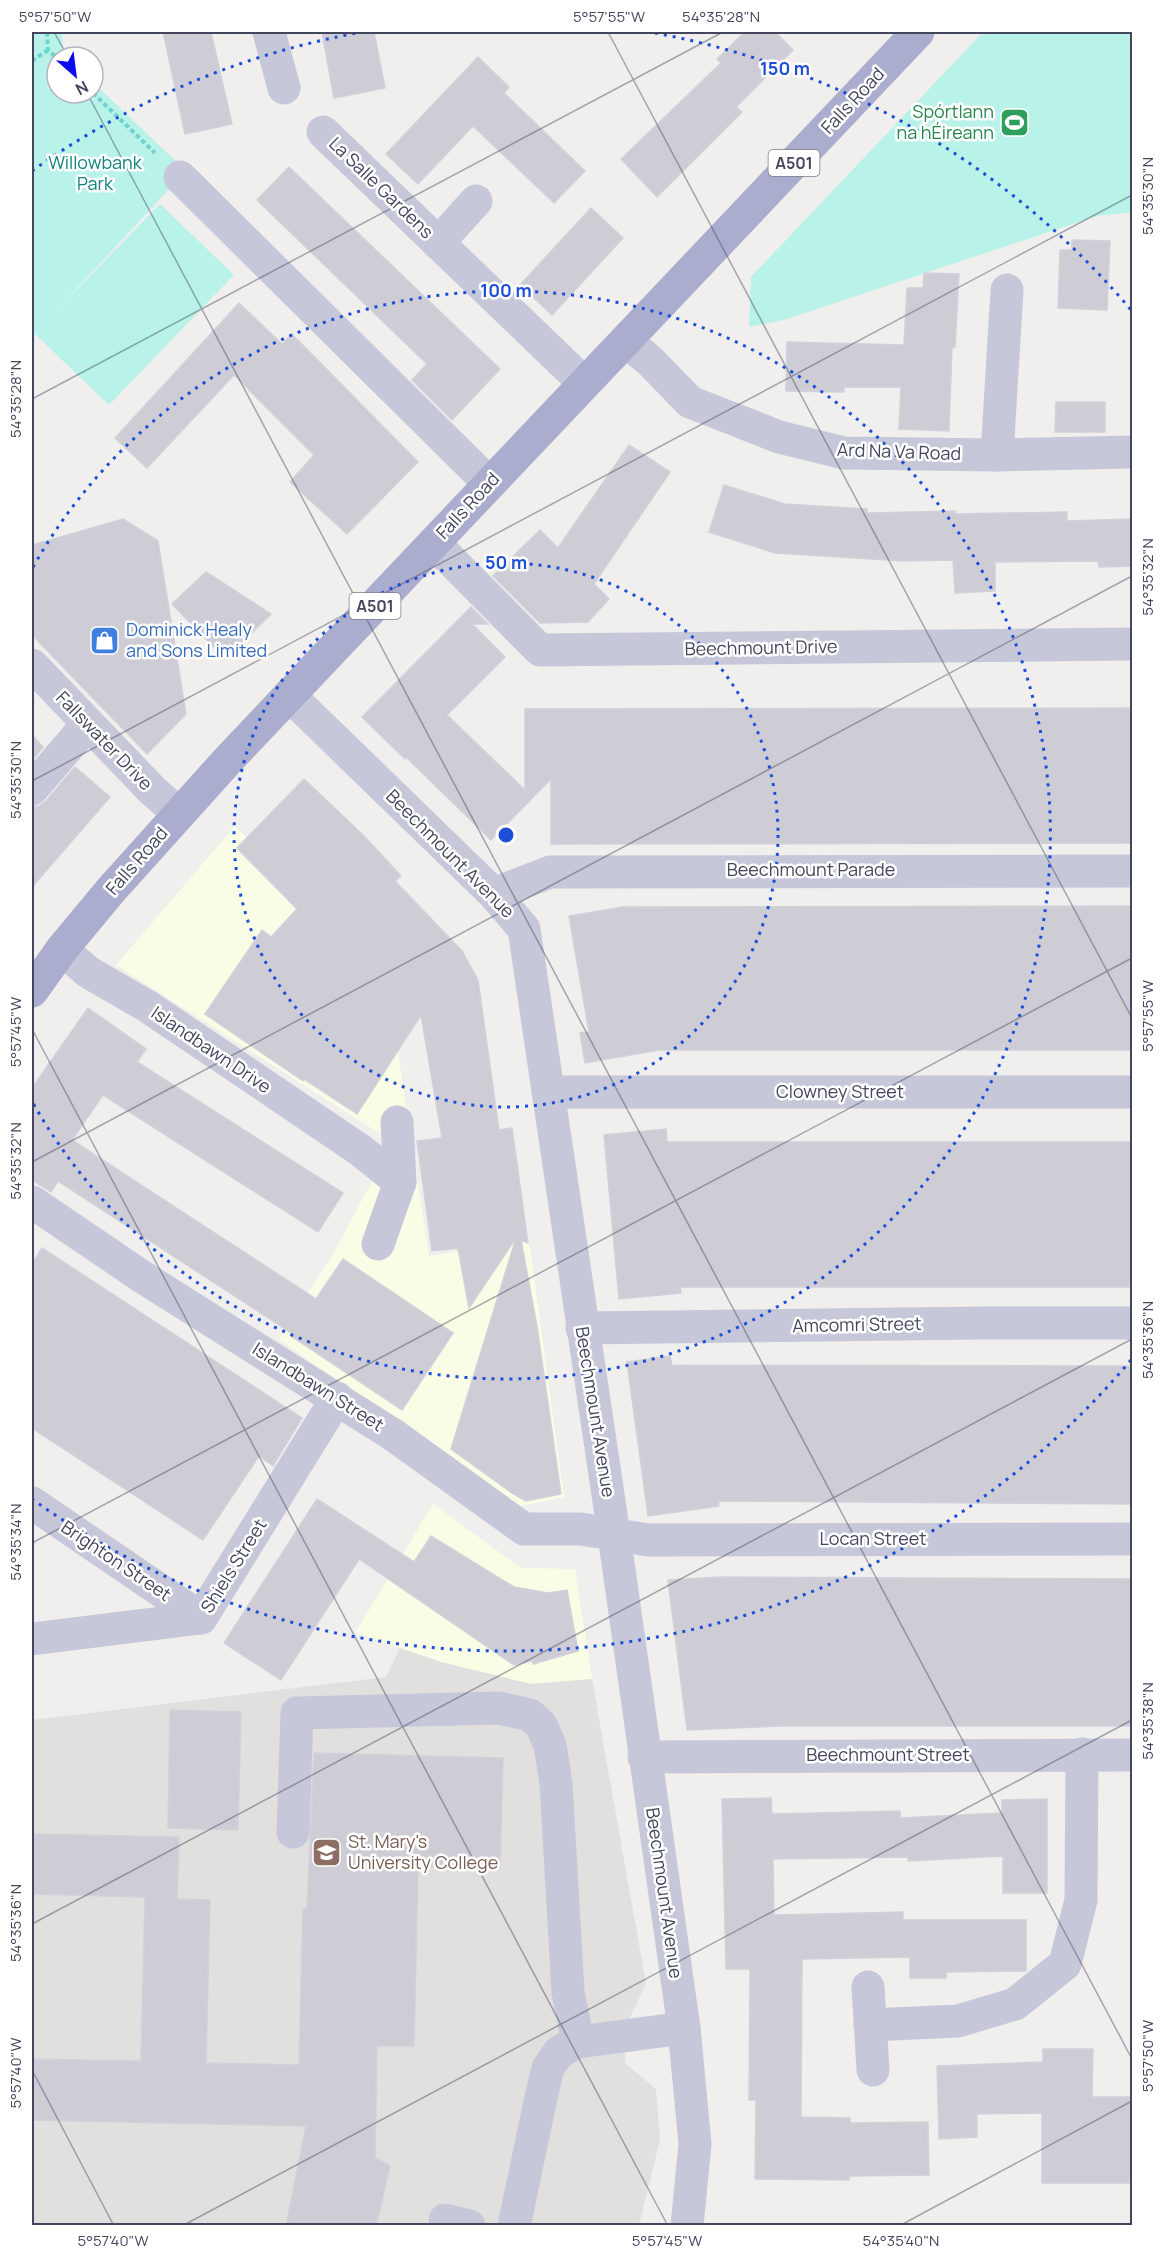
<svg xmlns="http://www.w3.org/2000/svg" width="1164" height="2257" font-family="Manrope,sans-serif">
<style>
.commercial{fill:#f9fde5}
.education{fill:#e2dfdf}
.green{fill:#b8f2e8}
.building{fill:#cecdd6;stroke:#d2d1da;stroke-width:1.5}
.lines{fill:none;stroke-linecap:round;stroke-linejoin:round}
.path{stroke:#6dd3ce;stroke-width:4;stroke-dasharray:4.5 3;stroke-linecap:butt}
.minor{stroke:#c6c8d9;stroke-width:33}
.major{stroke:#abadcf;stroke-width:33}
.ticks{fill:none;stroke:#44465d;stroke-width:1.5;stroke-opacity:0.45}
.ring{fill:none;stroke:#1d4ed8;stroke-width:3;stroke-dasharray:3 6}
.labels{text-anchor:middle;stroke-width:5;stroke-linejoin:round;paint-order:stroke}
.shield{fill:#fff;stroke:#7c7e8e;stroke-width:1.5}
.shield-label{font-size:16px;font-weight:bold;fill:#44465d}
.street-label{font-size:18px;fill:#44465d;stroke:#fff}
.leisure-label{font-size:18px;fill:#27864d;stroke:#fff;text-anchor:end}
.park-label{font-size:18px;fill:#10837d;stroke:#fff}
.shop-label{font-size:18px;fill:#366cbe;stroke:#fff;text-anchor:start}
.education-label{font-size:18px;fill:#785e54;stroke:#fff;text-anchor:start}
.centre{fill:#1d4ed8;stroke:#fff;stroke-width:3}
.ring-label{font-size:18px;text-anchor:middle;font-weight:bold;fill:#1d4ed8;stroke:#fff;stroke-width:5;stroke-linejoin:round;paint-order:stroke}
.neatline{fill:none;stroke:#44465d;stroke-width:2}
.ticks-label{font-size:15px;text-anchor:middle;fill:#44465d}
</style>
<rect width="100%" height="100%" fill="#f1efed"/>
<g class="commercial">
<polygon points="235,826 386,974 429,1256 529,1241 564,1497 517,1507 279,1339 333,1254 393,1142 116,965"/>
<polygon points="433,1504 521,1568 575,1569 592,1679 531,1684 441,1662 355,1633"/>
</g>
<polygon class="education" points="400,1648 441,1662 531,1684 592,1679 646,1984 626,2026 625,2063 656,2089 660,2140 639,2225 32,2225 32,1720 386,1677"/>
<g class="green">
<polygon points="32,32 62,32 63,53 67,57 57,57 57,93 93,93 93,82 186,171 51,316 160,204 234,275 109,405 35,334 32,337"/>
<polygon points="983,32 1132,32 1132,212 1097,216 784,320 749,327 751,277"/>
</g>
<g class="building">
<polygon points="163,32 211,32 232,124 185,134"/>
<polygon points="322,32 374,32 385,88 334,98"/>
<polygon points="745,32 775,32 793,50 736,107 742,112 657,197 621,159 721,63 717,59"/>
<polygon points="478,57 509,87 504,93 585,171 554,203 473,126 418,184 386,154"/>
<polygon points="289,167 500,369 452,420 412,380 427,364 257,200"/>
<polygon points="591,208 623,238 552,315 520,285"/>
<polygon points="1072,240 1110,241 1107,310 1058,308 1060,250 1072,250"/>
<polygon points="924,273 959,274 955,347 952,347 949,431 899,429 901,387 844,387 844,392 786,391 787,342 904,345 907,288 923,288"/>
<polygon points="239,303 282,344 292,334 418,462 347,534 290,482 314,455 234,375 147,468 115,438"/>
<polygon points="1056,402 1105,402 1105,432 1055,432"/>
<polygon points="629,445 670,472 594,584 609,599 588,622 540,623 493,576 540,530 558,548"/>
<polygon points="724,485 785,504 867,509 867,513 955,511 955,514 1067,512 1067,521 1132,519 1132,566 1099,567 1098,561 995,562 995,591 955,593 953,560 903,561 775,553 709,532"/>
<polygon points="123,519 158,541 186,714 147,754 32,635 32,545"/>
<polygon points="206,572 271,614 225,659 172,604"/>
<polygon points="471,607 488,624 472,624 505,657 447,715 525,790 525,709 1132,708 1132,843 551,844 551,779 491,840 406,757 405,759 362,717"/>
<polygon points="32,735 43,747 32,761"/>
<polygon points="75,767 110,797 32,887 32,807 39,806 46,801"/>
<polygon points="304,779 364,836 401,876 395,881 462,951 478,980 499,1130 512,1128 528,1243 521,1240 537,1326 561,1494 526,1501 512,1493 451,1449 516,1238 469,1308 458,1248 432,1251 417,1141 442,1138 421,1015 357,1114 304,1079 303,1081 205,1014 262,930 271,937 297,909 237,848"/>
<polygon points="1132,906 1132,1050 659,1050 585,1063 580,1033 589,1032 569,916 623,907"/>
<polygon points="88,1008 146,1049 137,1062 343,1193 318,1232 103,1095 72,1140 316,1299 343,1259 453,1333 402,1410 291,1336 293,1334 58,1181 51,1192 32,1180 32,1088"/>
<polygon points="666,1129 667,1142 1132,1142 1132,1287 680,1287 681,1293 619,1299 604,1135"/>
<polygon points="42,1248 302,1418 273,1466 259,1456 203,1540 32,1428 32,1264"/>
<polygon points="670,1356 672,1365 1132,1366 1132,1504 718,1501 719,1506 648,1516 627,1362"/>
<polygon points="317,1499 414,1562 431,1536 514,1587 548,1593 567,1590 578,1651 533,1664 532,1661 514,1665 359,1559 281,1680 224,1643"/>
<polygon points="721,1577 1132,1579 1132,1726 781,1726 687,1730 668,1580"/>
<polygon points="170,1710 241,1712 238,1830 168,1828"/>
<polygon points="314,1753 503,1758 500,1868 418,1866 414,2046 377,2046 375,2158 390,2166 376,2226 286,2226 306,2126 32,2120 32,2059 141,2061 145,1897 32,1894 32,1834 179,1837 177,1899 210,1900 206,2063 299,2065 303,1909 307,1909"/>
<polygon points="771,1798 772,1814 900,1811 900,1818 1002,1813 1002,1800 1047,1799 1047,1893 1003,1893 1003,1856 908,1861 908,1857 773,1859 774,1915 903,1912 903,1920 1026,1920 1026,1971 946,1972 946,1978 910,1978 910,1957 802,1959 801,2117 850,2118 850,2123 928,2122 929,2175 849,2176 849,2180 755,2179 756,2100 749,2100 750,1969 726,1969 722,1799"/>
<polygon points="1043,2049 1093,2049 1092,2097 1132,2097 1132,2183 1042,2183 1042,2113 977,2114 977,2137 939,2139 937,2066 1043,2062"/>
</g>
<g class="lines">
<g class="path">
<polyline points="47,32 48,50 57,58"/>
<polyline points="32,61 48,50"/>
<polyline points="93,93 155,153"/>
</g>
<g class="minor">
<polyline points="269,32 284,88"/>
<polyline points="323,132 584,383"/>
<polyline points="180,177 489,483"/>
<polyline points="438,243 476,201"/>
<polyline points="626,341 650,361 690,402 779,437 844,453 997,455 1132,452"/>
<polyline points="997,455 1007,290"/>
<polyline points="434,543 540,650 1132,644"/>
<polyline points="32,665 152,790 179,814"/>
<polyline points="289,695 494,894 524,929 614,1535 684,2028 695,2144 687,2226"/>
<polyline points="32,789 87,725"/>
<polyline points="494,894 550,872 1132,871"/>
<polyline points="62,949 88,972 147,1006 360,1150 400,1182"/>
<polyline points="548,1092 1132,1092"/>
<polyline points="32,1202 141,1276 392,1434 524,1529 581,1529 648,1540 1132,1539"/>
<polyline points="378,1244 400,1182 397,1122"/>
<polyline points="582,1328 981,1323 1132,1323"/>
<polyline points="32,1503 201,1618"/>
<polyline points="32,1639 201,1618 337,1398"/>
<polyline points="644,1757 1132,1755"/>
<polyline points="293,1832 297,1713 499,1708 530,1715 541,1725 550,1745 556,1783 568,1992 578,2042"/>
<polyline points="868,1987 873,2070"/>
<polyline points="870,2025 958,2021 1015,2004 1065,1964 1081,1900 1082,1754"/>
<polyline points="445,2220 469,2226"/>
<polyline points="514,2226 542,2093 548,2068 559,2052 578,2042 684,2028"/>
</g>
<polyline class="major" points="32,991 62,949 111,890 228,760 918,32"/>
</g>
<path class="ticks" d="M54 32 68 57M608 32 1132 1018M87 93 1132 2059M32 399 723 32M32 781 1132 195M32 1029 668 2226M32 1162 1132 576M32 1543 1132 958M32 1924 1132 1339M32 2070 114 2226M182 2226 1132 1720M899 2226 1132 2101"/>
<g class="ring">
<circle cx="506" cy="835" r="272"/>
<path d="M33 567A544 544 0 1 1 33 1103"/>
<path d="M1131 1360A816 816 0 0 1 32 1499M32 171A816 816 0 0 1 357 33M655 33A816 816 0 0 1 1131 310"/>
</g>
<defs>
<symbol id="stadium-square" viewBox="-11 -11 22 22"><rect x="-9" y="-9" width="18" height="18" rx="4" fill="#2e9e5b" stroke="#fff"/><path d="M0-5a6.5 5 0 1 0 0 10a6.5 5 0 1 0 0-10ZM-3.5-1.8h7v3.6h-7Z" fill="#fff"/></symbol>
<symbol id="shop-square" viewBox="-11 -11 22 22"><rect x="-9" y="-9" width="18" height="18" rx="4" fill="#3f7fe0" stroke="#fff"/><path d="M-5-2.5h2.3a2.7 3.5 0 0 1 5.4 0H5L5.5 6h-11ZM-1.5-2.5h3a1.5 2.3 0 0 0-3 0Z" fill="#fff"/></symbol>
<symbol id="university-square" viewBox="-11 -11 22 22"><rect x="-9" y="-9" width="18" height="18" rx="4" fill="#8d6e63" stroke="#fff"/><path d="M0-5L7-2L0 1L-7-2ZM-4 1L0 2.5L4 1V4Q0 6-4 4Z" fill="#fff"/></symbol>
</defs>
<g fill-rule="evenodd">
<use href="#stadium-square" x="998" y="106" width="33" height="33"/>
<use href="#shop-square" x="88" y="624" width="33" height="33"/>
<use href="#university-square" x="310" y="1836" width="33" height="33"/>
</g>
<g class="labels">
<g class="shield">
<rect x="768.5" y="150" width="51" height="26" rx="4.5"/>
<rect x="349.5" y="593" width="51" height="26" rx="4.5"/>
</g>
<g class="shield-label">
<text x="794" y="169">A501</text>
<text x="375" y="612">A501</text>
</g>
<g class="street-label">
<text transform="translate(853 101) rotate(-47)" y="6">Falls Road</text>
<text transform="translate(381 188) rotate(44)" y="6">La Salle Gardens</text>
<text transform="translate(899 452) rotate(2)" y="6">Ard Na Va Road</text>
<text transform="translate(468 506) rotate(-47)" y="6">Falls Road</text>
<text transform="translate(761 648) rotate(-1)" y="6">Beechmount Drive</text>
<text transform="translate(104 741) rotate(46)" y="6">Fallswater Drive</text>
<text transform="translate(450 854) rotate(45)" y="6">Beechmount Avenue</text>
<text transform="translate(137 861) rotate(-49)" y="6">Falls Road</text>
<text x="811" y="876">Beechmount Parade</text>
<text transform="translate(211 1050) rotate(34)" y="6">Islandbawn Drive</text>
<text x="840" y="1098">Clowney Street</text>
<text transform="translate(857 1325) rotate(-1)" y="6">Amcomri Street</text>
<text transform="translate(318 1387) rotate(32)" y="6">Islandbawn Street</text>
<text transform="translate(595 1412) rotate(81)" y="6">Beechmount Avenue</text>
<text x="873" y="1545">Locan Street</text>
<text transform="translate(116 1561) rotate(34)" y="6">Brighton Street</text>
<text transform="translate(234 1566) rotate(-58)" y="6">Shiels Street</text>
<text x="888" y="1761">Beechmount Street</text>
<text transform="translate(664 1893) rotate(82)" y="6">Beechmount Avenue</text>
</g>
<g class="leisure-label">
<text x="994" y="118">Spórtlann<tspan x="994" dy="21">na hÉireann</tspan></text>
</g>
<g class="park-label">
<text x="95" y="169">Willowbank<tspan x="95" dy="21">Park</tspan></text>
</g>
<g class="shop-label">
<text x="126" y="636">Dominick Healy<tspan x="126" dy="21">and Sons Limited</tspan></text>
</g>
<g class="education-label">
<text x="348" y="1848">St. Mary's<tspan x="348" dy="21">University College</tspan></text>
</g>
</g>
<circle cx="506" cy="835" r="9" class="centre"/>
<g class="ring-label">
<text x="785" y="75">150 m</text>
<text x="506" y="297">100 m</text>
<text x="506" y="569">50 m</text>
</g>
<rect width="1164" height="2257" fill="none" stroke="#ffffff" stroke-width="66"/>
<g transform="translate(75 75) rotate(152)"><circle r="28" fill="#ffffff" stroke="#b4b5be" stroke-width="1.5"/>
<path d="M0-4.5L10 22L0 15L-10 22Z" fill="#0c0bed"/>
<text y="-9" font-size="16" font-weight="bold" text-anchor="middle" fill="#44465d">N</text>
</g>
<rect x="33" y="33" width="1098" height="2191" class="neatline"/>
<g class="ticks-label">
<text x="55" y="22">5°57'50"W</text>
<text x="609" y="22">5°57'55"W</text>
<text x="721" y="22">54°35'28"N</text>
<text transform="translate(1148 196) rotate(-90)" y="5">54°35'30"N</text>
<text transform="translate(16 399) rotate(-90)" y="5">54°35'28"N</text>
<text transform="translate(1148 577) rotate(-90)" y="5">54°35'32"N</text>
<text transform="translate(16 780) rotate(-90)" y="5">54°35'30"N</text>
<text transform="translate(1148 1016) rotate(-90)" y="5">5°57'55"W</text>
<text transform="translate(16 1032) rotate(-90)" y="5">5°57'45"W</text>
<text transform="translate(16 1161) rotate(-90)" y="5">54°35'32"N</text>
<text transform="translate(1148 1340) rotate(-90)" y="5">54°35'36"N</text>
<text transform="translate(16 1542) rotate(-90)" y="5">54°35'34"N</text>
<text transform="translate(1148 1721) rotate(-90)" y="5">54°35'38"N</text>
<text transform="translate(16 1923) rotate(-90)" y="5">54°35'36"N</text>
<text transform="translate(1148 2056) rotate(-90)" y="5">5°57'50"W</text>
<text transform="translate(16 2073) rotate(-90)" y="5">5°57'40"W</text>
<text x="113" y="2246">5°57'40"W</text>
<text x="667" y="2246">5°57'45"W</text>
<text x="901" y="2246">54°35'40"N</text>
</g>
</svg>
